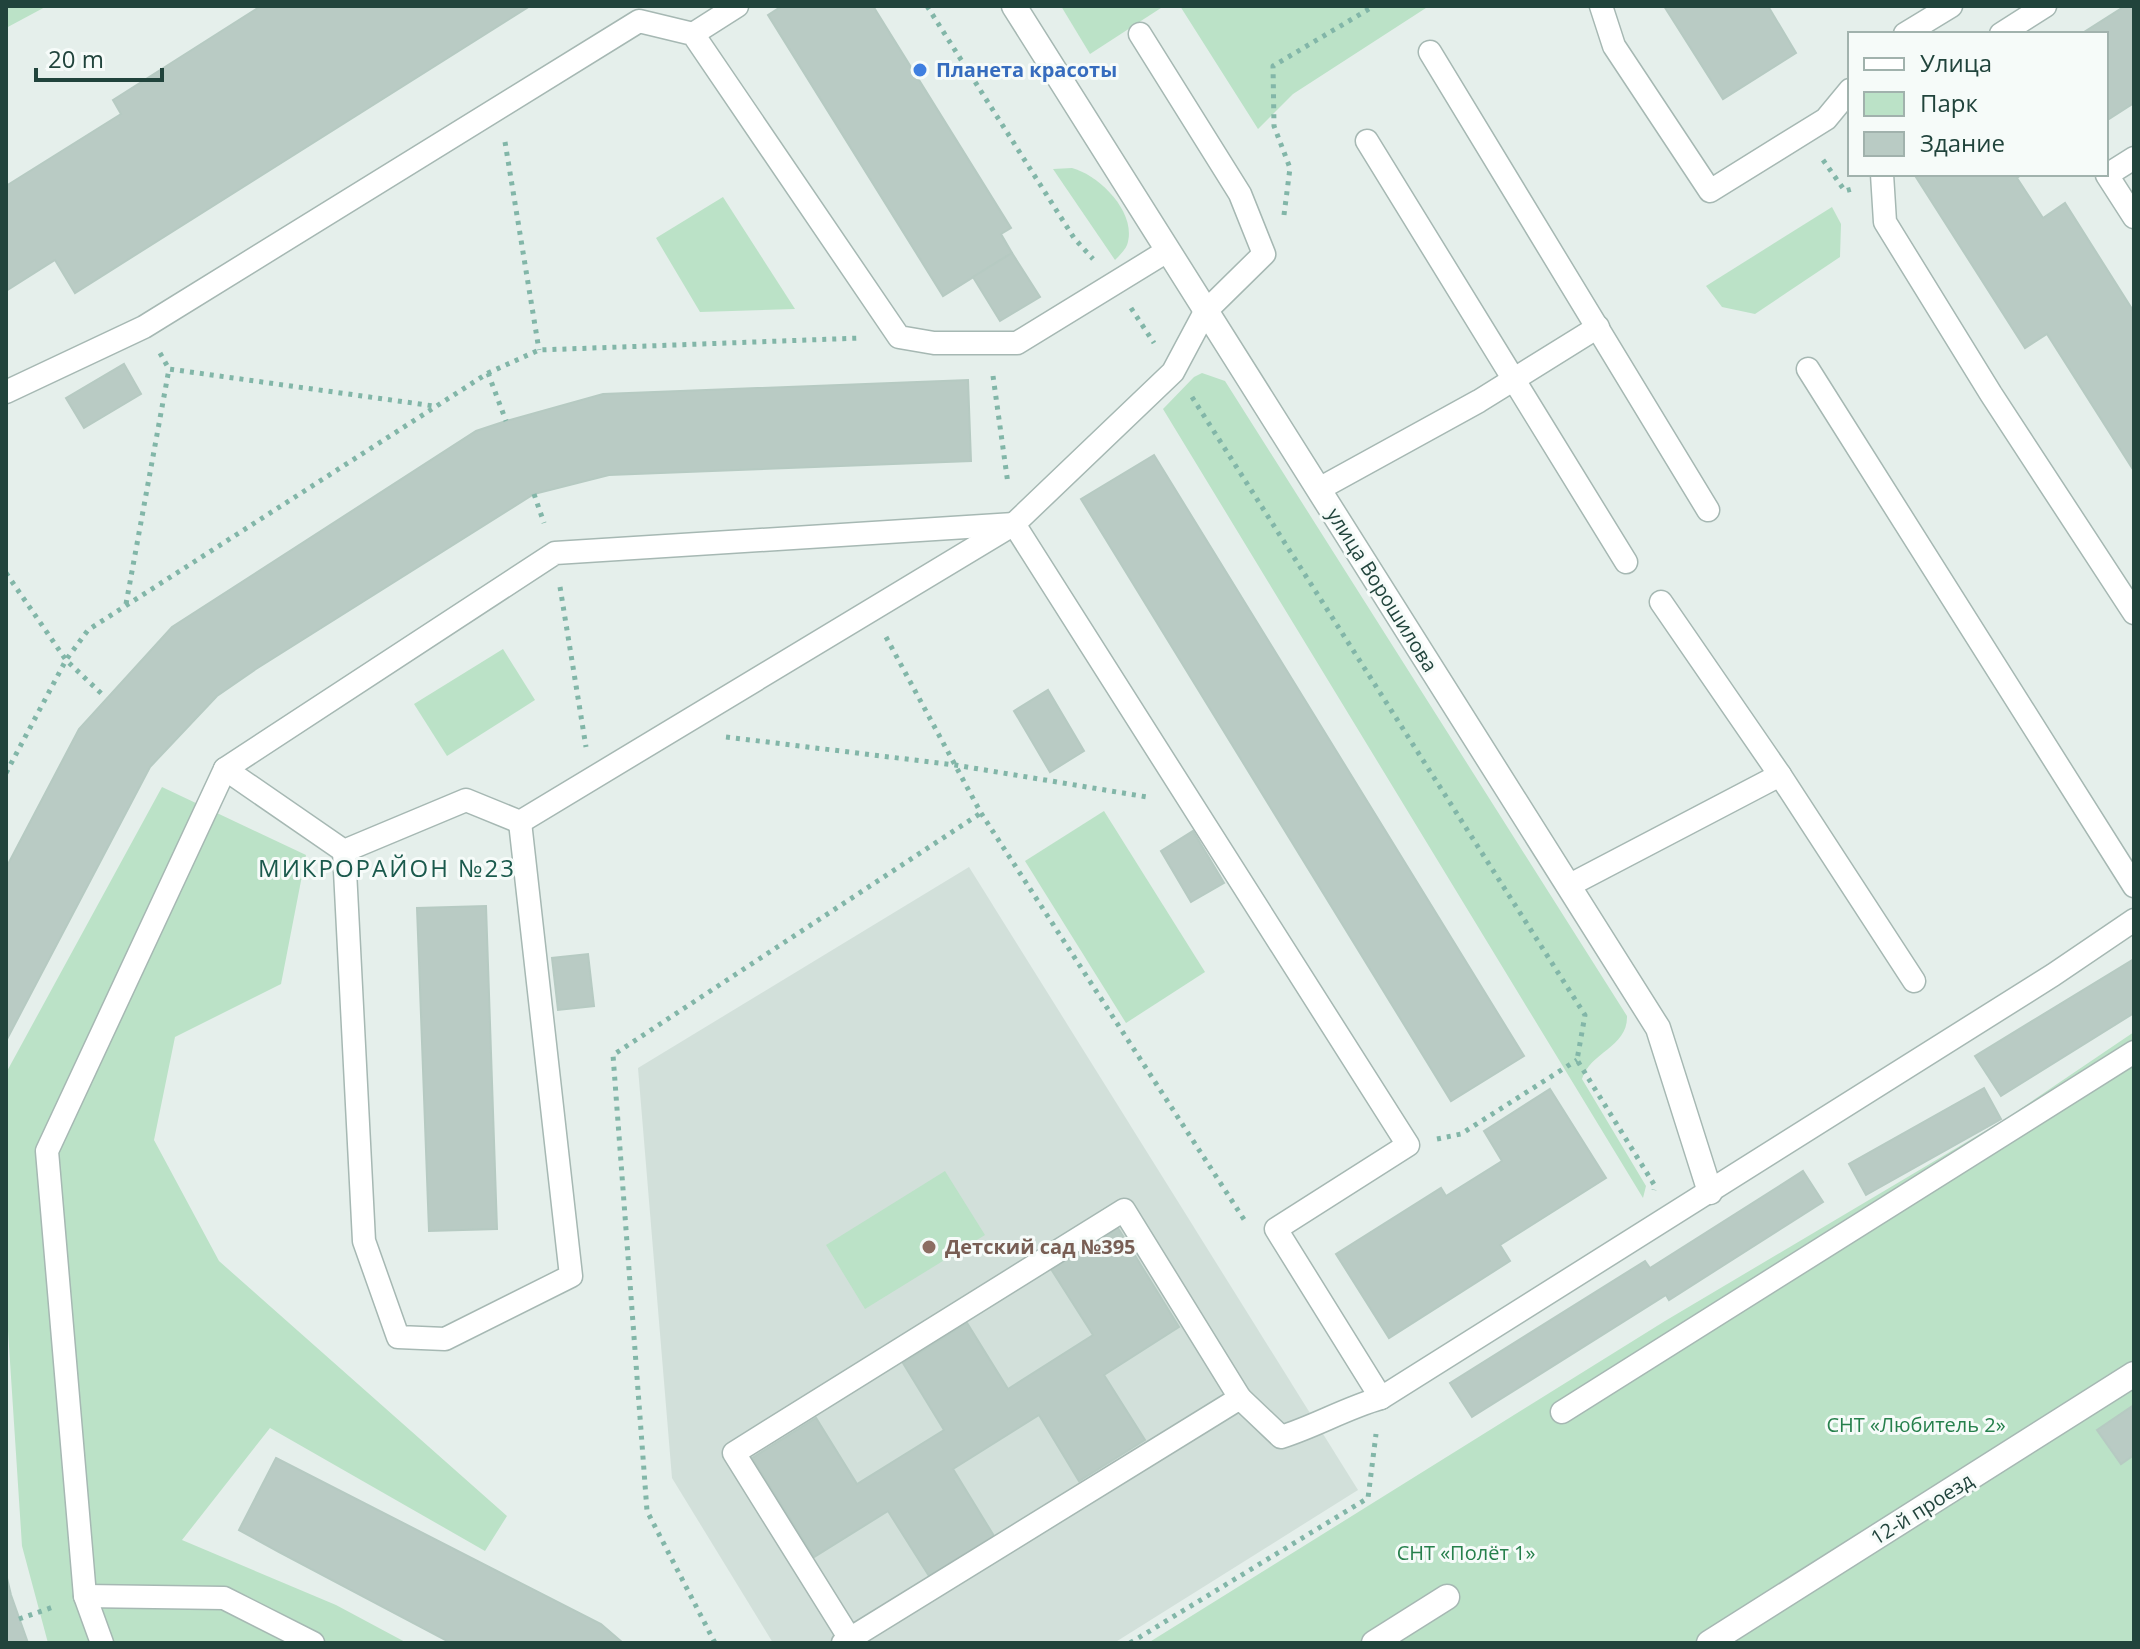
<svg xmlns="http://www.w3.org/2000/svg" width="2140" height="1649" font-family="'Open Sans',sans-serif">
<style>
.built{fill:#d2e0da}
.green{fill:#bbe2c7}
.building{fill:#b9cbc4;stroke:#b6cac2;stroke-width:2}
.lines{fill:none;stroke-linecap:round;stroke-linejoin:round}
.lane-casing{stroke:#a6b8b3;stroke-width:25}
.street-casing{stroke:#a6b8b3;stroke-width:27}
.path{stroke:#82b6a8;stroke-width:5;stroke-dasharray:4 6;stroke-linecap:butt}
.lane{stroke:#fff;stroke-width:22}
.street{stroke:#fff;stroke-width:24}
.shop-dot{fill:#3f7fe0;stroke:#f6fbf9;stroke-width:3}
.education-dot{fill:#8d6e63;stroke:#f6fbf9;stroke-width:3}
.labels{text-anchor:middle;stroke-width:6;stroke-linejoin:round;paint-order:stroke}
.shop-label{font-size:20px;font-weight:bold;fill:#366cbe;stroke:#f6fbf9;text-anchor:start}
.street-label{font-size:20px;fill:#21443c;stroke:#f6fbf9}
.education-label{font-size:20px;font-weight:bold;fill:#785e54;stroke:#f6fbf9;text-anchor:start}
.park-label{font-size:20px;fill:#26804c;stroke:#f6fbf9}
.quarter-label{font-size:24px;letter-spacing:2px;fill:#1a594c;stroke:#f6fbf9}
</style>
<rect width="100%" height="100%" fill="#e5efeb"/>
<polygon class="built" points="969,867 1358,1490 1114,1643 773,1643 672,1478 638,1068"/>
<g class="green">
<polygon points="6,6 47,6 6,28"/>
<polygon points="1061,6 1164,6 1090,54"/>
<polygon points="1180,6 1429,6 1293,94 1258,129"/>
<path d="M1072 168C1099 175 1138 213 1127 245 1125 250 1119 256 1115 260L1053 169Z"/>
<polygon points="723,197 795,309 700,312 656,238"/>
<polygon points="1832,207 1841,224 1840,257 1755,314 1722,307 1706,286"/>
<path d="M1202 373 1225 381 1627 1016C1628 1047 1590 1052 1582 1079L1646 1186 1643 1198 1163 409 1194 377Z"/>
<polygon points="503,649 535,700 447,756 414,704"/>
<polygon points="162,787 306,855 281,984 175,1037 154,1140 219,1261 507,1516 485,1551 270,1428 182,1540 336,1605 407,1643 48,1643 22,1546 6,1300 6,1073"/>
<polygon points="1104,811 1205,972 1126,1023 1025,861"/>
<polygon points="2134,1032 2134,1643 1148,1643 1665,1321 2007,1118"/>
<polygon points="945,1171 985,1235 865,1309 826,1245"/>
</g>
<g class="building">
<polygon points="261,6 530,6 75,293 55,260 6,291 6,186 121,114 113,100"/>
<polygon points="782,6 873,6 1011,228 1001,234 1012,253 943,296 768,15"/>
<polygon points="1664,6 1768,6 1796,53 1723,99"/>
<polygon points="2125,6 2134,6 2134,103 2106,121 2106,34 2081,34"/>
<polygon points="1914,174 2022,174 2017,178 2043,218 2065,203 2134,312 2134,471 2047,334 2025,348"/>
<polygon points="1012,253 1040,297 1000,321 973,277"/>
<polygon points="124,364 141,394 84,428 66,398"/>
<polygon points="968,380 971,461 609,475 534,494 256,669 217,696 150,767 6,1041 6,868 79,729 172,627 476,431 506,421 603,394"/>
<polygon points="1154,455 1524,1056 1451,1101 1081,499"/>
<polygon points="1048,690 1084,751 1050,772 1014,711"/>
<polygon points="1193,831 1224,883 1191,902 1161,851"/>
<polygon points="486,906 497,1229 429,1231 417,908"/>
<polygon points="588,954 594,1006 558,1010 552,958"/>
<polygon points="2134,959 2134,1013 2001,1096 1975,1056"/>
<polygon points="1984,1088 2001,1119 1866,1195 1849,1164"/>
<polygon points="1550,1089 1606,1178 1500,1245 1510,1261 1389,1338 1336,1254 1441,1188 1446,1196 1502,1161 1484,1131"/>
<polygon points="1803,1171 1823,1202 1669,1300 1666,1295 1472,1417 1450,1383 1645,1261 1650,1268"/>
<polygon points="1118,1228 1179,1327 1104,1375 1145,1440 1079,1481 1039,1415 953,1469 994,1536 929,1576 888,1511 814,1557 752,1458 816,1418 857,1484 944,1430 903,1363 967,1323 1008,1389 1093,1335 1051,1269"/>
<polygon points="2134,1405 2134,1455 2121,1464 2097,1430"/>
<polygon points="276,1458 601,1624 623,1643 451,1643 279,1552 239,1530"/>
<polygon points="6,1574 11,1595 28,1643 6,1643"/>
</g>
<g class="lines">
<defs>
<g id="lane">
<polyline points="1601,6 1614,46 1710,191 1826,119 1850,90"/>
<polyline points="693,34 737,6"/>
<polyline points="1905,34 1951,6"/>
<polyline points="2001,34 2045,6"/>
<polyline points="1430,52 1708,510"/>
<polyline points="1367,141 1626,562"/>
<polyline points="2134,158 2107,175 2134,217"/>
<polyline points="1882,174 1885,222 1991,394 2134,613"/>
<polyline points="1808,369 2134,886"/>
<polyline points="6,392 144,327 639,21 693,34 899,337 934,343 1017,343 1167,251"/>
<polyline points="1319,489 1479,401 1598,327"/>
<polyline points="1661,602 1780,775 1914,981"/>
<polyline points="225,769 344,851 466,800 520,822 1014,524 1173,372 1205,312 1264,254 1240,194 1140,34"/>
<polyline points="344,851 364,1241 398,1337 445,1339 571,1276 520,822"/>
<polyline points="1568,886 1780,775"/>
<polyline points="1562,1412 2134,1052"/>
<polyline points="85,1596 224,1598 313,1643"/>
<polyline points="850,1639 734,1453 1124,1210 1240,1398"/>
<polyline points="102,1643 85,1596 47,1151 225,769 555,553 1014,524 1408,1145 1276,1229 1381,1398 2053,975 2134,920"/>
<path d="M843 1643 1240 1398 1281 1437C1316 1426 1346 1408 1381 1398"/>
</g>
<g id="street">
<polyline points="1014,6 1658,1028 1710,1192"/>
<polyline points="1374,1643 1447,1597"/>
<polyline points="1709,1643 2134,1374"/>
</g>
</defs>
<use href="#lane" class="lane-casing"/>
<use href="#street" class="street-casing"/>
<g class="path">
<polyline points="927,6 1074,238 1093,259"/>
<polyline points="505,142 539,350"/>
<polyline points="1823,160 1845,191 1852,189"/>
<polyline points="1284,215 1290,168 1274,126 1273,66 1374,6"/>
<polyline points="1131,308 1154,343"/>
<polyline points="160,353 169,369"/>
<polyline points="488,373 506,421"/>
<polyline points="993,376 1008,484"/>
<polyline points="1192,397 1585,1015 1577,1060 1655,1186 1654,1190"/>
<polyline points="534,494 544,523"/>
<polyline points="6,573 66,660 105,697"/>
<polyline points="560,587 586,747"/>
<polyline points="126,604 169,369 434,406"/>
<polyline points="886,637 981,813 1245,1221"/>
<polyline points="726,737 955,765 1147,797"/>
<polyline points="6,773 66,660 88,630 488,373 539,350 862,338"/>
<polyline points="1437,1139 1461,1134 1577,1060"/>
<polyline points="19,1619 56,1606"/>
<polyline points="715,1643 647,1511 613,1055 981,813"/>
<polyline points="1130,1643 1368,1498 1376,1434"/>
</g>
<use href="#lane" class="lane"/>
<use href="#street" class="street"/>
</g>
<circle class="shop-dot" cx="920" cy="70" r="8"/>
<circle class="education-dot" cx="929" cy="1247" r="8"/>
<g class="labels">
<g class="shop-label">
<text x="936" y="77">Планета красоты</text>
</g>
<g class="street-label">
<text transform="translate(1382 590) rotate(58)" y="7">улица Ворошилова</text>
<text transform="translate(1922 1509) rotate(-32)" y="7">12-й проезд</text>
</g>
<g class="education-label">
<text x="945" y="1254">Детский сад №395</text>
</g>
<g class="park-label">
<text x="1916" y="1432">СНТ «Любитель 2»</text>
<text x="1466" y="1560">СНТ «Полёт 1»</text>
</g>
<g class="quarter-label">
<text x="387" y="877">МИКРОРАЙОН №23</text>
</g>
</g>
<rect width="2140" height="1649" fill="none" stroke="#21443c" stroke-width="16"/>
<rect x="1848" y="32" width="260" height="144" fill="#f6fbf9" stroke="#a1b2ad" stroke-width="2"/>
<rect x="1864" y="58" width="40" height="12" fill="#ffffff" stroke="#a1b2ad" stroke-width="2"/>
<text x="1920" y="72" font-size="24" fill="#21443c">Улица</text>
<rect x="1864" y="92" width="40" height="24" fill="#bbe2c7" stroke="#a1b2ad" stroke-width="2"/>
<text x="1920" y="112" font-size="24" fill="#21443c">Парк</text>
<rect x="1864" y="132" width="40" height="24" fill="#b9cbc4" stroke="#a1b2ad" stroke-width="2"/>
<text x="1920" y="152" font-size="24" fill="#21443c">Здание</text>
<path d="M36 68v12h126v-12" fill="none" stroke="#21443c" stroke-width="4"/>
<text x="48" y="68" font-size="24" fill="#21443c" stroke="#f6fbf9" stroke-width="6" paint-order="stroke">20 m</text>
</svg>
